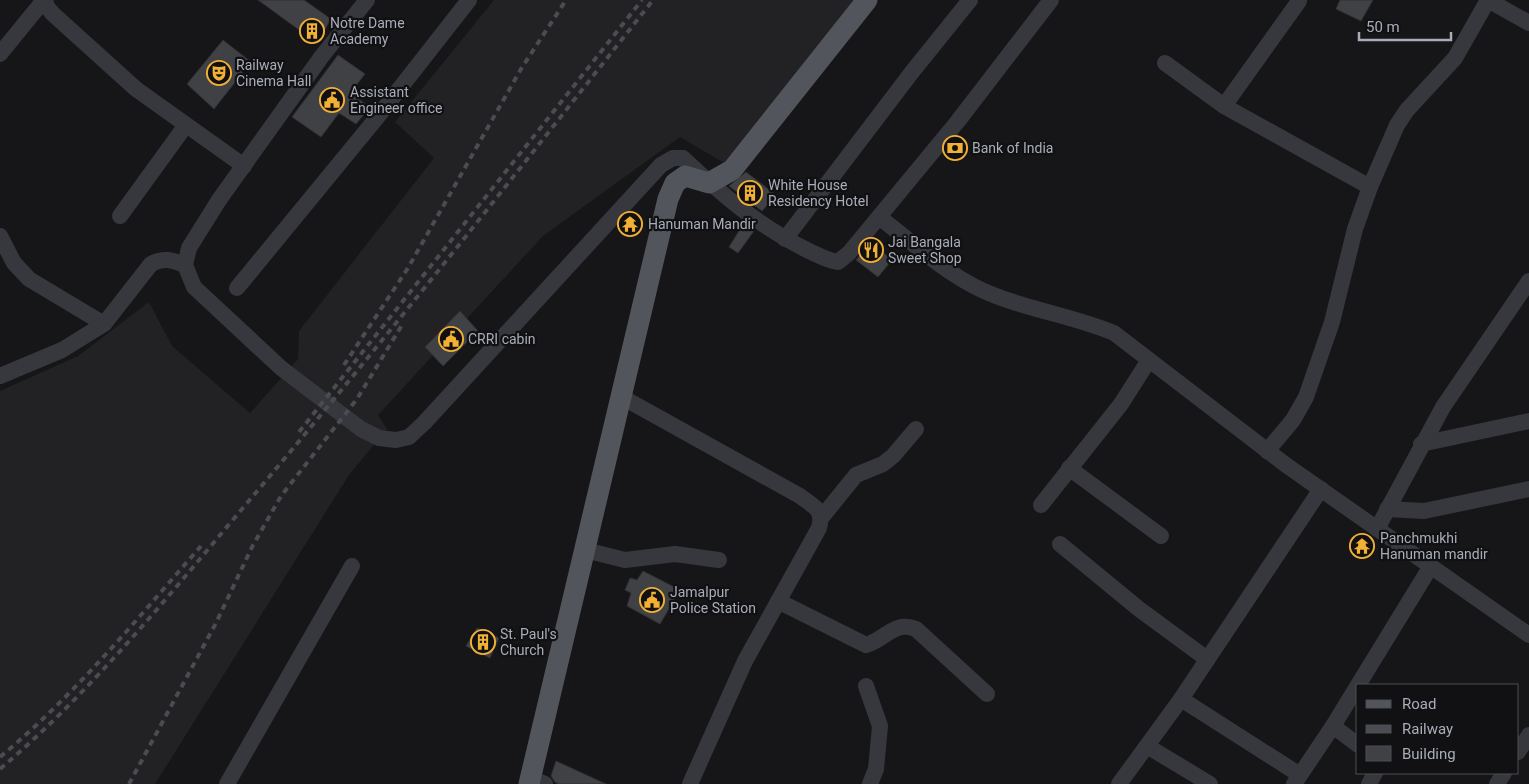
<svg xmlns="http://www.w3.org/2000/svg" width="1529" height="784" font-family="Roboto,sans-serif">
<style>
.built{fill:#222225}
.building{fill:#404145;stroke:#303034}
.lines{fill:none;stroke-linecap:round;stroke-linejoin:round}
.minor{stroke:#37383d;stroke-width:16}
.major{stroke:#53555c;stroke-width:21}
.rail{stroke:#4a4c52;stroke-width:4;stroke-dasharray:6 5;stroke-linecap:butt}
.labels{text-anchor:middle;stroke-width:4.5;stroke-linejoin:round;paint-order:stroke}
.poi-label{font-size:14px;fill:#a8adb8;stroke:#111113;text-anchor:start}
</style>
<rect width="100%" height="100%" fill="#161618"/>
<polygon class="built" points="494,0 854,0 724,163 680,137 543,236 378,415 387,429 349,475 155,784 0,784 0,391 78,356 149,302 172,346 250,413 298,359 299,331 434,158 395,122"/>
<g class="building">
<polygon points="258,0 304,0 331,19 317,43"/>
<polygon points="1340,0 1373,0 1361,21 1336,9"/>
<polygon points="223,40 251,62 214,109 187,84"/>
<polygon points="338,55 365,74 350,93 370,107 356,124 339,113 321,137 292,117"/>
<polygon points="746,172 776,195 762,211 729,186"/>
<polygon points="744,223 754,231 738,253 729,247"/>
<polygon points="871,242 892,260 878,277 856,260"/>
<polygon points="460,311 478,331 443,366 425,347"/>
<polygon points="643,571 680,590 660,624 627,606 631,593 625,590 630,578 637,580"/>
<polygon points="477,628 499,638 490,658 466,646"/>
<polygon points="556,761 606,784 559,784 555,782 551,776"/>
</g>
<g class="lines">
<g class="minor">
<polyline points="45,0 47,7 53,14 136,89 244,166"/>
<path d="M367 0 322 56 219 200 189 248 185 265 194 287 281 368 361 429 379 438 396 440 409 437 424 423 661 165 673 158H683C722 195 760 227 809 251 818 255 828 261 838 262L849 253 958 121 1051 0"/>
<polyline points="1488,0 1529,23"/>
<polyline points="0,54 44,0"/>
<polyline points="1165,63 1224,106 1370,187"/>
<polyline points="1224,106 1299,1"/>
<polyline points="120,216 186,125"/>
<path d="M879 217C916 245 952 280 996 296 1035 311 1076 317 1114 333L1286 465 1529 635"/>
<polyline points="0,236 14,263 29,279 104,324"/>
<polyline points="785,239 912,72 970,0"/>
<polyline points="237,288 375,120 469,0"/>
<path d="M0 376 62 350 104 324 151 264C164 257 172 260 185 265"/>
<path d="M620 396 800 496C814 507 824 509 819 528L745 661 690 784"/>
<polyline points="1421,444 1529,421"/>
<polyline points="1267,451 1293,420 1306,397 1332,322 1355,229 1370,187 1397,125 1407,110 1455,58 1488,0"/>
<polyline points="1069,468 1161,536"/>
<polyline points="1041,505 1121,404 1149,360"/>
<polyline points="1387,509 1424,511 1529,489"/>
<polyline points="822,517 856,475 883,464 893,456 916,429"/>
<polyline points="1377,529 1443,407 1529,281"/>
<polyline points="1060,544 1139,609 1207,659"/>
<polyline points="585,550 625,560 675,554 719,560"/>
<path d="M778 601 866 645C885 640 894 620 916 629L987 694"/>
<polyline points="866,686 880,726 876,769 870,784"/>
<polyline points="1181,699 1300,775"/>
<polyline points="1333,726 1358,745"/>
<polyline points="1147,746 1210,784"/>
<polyline points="1518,752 1529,735"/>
<polyline points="530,778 545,784"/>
<polyline points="227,784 352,566"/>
<polyline points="1119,784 1181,699 1321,489"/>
<polyline points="1294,784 1333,726 1431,566"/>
<polyline points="1369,784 1375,773"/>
<polyline points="1497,784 1504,773"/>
</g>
<polyline class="major" points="529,784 668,199 675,183 685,176 709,183 732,170 867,0"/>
<g class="rail">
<polyline points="344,365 408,268 521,69 566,0"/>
<polyline points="299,432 642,0"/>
<path d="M0 757C75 695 137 619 201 546"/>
<path d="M0 769C91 692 165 600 242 509 383 343 518 171 653 0"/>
<polyline points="129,784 216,623 252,547 281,496 357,399 402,325"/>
</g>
</g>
<defs>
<symbol id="building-ring" viewBox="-11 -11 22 22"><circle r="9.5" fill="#111113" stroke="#f2b134" stroke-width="1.5"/><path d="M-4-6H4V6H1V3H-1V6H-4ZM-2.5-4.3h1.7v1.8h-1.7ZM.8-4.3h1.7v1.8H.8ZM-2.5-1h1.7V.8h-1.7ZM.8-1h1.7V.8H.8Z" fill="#f2b134"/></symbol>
<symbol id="theatre-ring" viewBox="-11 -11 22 22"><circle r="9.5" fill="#111113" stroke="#f2b134" stroke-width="1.5"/><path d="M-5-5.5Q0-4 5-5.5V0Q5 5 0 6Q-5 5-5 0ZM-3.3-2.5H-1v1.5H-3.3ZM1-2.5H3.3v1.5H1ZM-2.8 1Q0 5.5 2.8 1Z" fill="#f2b134"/></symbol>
<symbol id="civic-ring" viewBox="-11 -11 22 22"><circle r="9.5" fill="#111113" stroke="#f2b134" stroke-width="1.5"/><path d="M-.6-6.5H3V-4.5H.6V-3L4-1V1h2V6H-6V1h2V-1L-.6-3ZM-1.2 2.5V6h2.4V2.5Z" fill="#f2b134"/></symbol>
<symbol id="bank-ring" viewBox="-11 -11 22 22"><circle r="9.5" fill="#111113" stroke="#f2b134" stroke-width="1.5"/><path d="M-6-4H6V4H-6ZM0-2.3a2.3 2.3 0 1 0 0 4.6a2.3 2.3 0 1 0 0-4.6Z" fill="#f2b134"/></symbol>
<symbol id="temple-ring" viewBox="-11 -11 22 22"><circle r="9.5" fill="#111113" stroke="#f2b134" stroke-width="1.5"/><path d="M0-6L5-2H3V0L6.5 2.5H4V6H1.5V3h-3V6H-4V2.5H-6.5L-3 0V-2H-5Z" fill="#f2b134"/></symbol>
<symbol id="restaurant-ring" viewBox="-11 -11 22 22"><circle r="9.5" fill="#111113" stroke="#f2b134" stroke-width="1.5"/><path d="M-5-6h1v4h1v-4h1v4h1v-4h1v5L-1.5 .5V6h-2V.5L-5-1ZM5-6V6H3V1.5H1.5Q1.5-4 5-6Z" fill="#f2b134"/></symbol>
</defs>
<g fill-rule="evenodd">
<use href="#building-ring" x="298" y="17" width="28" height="28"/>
<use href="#theatre-ring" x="205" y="59" width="28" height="28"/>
<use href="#civic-ring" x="318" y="86" width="28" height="28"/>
<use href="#bank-ring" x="941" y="134" width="28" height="28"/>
<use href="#building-ring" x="736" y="179" width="28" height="28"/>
<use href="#temple-ring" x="616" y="210" width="28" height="28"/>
<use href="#restaurant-ring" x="857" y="236" width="28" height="28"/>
<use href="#civic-ring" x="437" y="325" width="28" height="28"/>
<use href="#temple-ring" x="1348" y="532" width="28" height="28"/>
<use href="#civic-ring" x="638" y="586" width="28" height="28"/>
<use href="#building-ring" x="469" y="628" width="28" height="28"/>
</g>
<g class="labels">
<g class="poi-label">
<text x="330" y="28">Notre Dame<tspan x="330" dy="16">Academy</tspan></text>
<text x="236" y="70">Railway<tspan x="236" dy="16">Cinema Hall</tspan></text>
<text x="350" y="97">Assistant<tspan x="350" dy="16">Engineer office</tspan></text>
<text x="972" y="153">Bank of India</text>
<text x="768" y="190">White House<tspan x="768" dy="16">Residency Hotel</tspan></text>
<text x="648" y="229">Hanuman Mandir</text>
<text x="888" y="247">Jai Bangala<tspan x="888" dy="16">Sweet Shop</tspan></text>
<text x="468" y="344">CRRI cabin</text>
<text x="1380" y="543">Panchmukhi<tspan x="1380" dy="16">Hanuman mandir</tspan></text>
<text x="670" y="597">Jamalpur<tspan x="670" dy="16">Police Station</tspan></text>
<text x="500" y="639">St. Paul's<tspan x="500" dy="16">Church</tspan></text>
</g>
</g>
<rect x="1356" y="684" width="162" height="90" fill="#111113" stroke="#4d4f55"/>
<rect x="1366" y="700" width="25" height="8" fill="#53555c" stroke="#4d4f55"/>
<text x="1402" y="709" font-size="15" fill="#a8adb8">Road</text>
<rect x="1366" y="725" width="25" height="8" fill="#4a4c52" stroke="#4d4f55"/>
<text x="1402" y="734" font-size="15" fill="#a8adb8">Railway</text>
<rect x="1366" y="746" width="25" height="15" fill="#404145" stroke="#4d4f55"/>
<text x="1402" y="759" font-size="15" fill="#a8adb8">Building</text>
<path d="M1359 32v8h92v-8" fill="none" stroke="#a8adb8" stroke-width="2.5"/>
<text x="1366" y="32" font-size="15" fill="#a8adb8" stroke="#111113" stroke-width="4" paint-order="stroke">50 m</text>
</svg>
